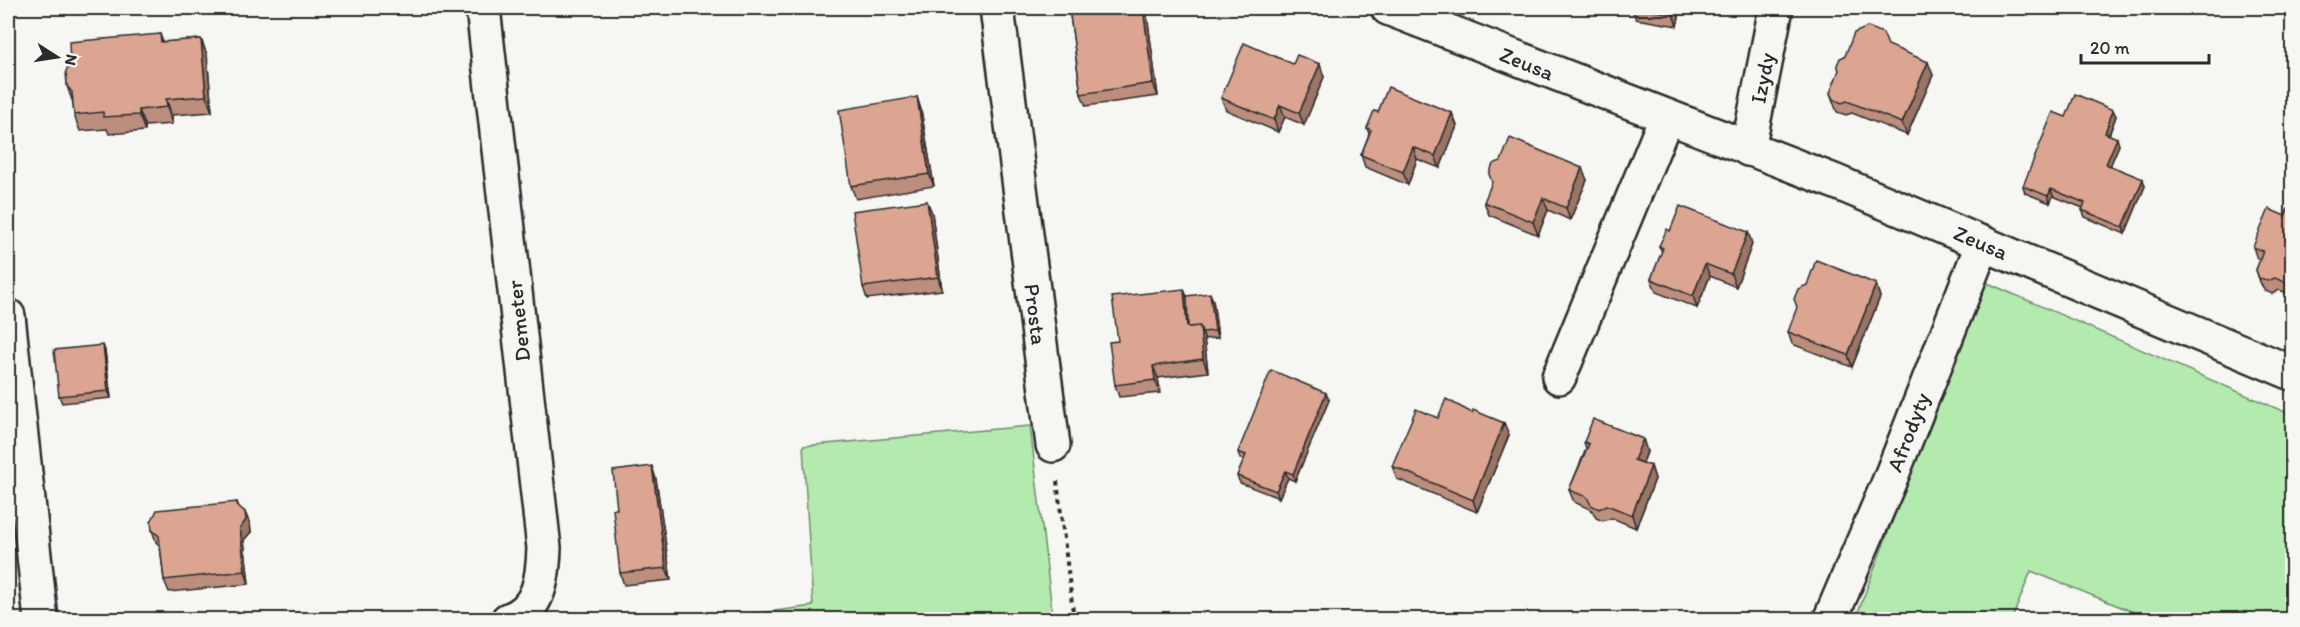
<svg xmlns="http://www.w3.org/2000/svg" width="2300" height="627" font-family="Itim,sans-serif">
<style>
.green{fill:#b3ebae;stroke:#6f8b6c;stroke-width:1.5}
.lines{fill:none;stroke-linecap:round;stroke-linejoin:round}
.minor-casing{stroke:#2b2b2b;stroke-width:38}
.path{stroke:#2b2b2b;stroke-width:4;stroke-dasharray:4.5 4.5;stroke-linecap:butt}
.minor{stroke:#f6f6f2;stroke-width:33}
.wall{fill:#bc8e7e;stroke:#2b2b2b;stroke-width:1.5}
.shaded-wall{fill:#997466;stroke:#2b2b2b;stroke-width:1.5}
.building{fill:#dba592;stroke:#2b2b2b;stroke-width:1.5}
.labels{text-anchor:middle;stroke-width:4.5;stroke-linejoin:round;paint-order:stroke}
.street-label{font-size:22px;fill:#2b2b2b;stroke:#f6f6f2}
</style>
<rect width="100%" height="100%" fill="#f6f6f2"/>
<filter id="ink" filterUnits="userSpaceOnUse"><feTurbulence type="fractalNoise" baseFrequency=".0167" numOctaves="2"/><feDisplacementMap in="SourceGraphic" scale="12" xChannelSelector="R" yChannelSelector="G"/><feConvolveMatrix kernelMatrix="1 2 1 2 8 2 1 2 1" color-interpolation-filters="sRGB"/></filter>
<g filter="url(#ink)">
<g class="green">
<polygon points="1983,281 2292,415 2292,619 2151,619 2031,571 2012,619 1855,620"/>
<polygon points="1030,426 1053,619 711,619 813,606 803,446"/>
</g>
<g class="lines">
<defs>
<g id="minor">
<path d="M483 8 544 548C543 576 540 611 508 620"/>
<polyline points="997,8 1053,445"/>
<polyline points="1388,8 1836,182 2292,373"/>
<polyline points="1748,149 1776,8"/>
<polyline points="8,316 41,620"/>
<polyline points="1559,377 1666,118"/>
<polyline points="1830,620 1889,482 1983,243"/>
</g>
</defs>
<use href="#minor" class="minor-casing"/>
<polyline class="path" points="1057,481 1074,620"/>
<use href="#minor" class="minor"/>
</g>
<g class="wall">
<polygon points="1069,8 1146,8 1158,96 1086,106 1081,94"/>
<polygon points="1631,8 1681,8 1677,26 1636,19"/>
<polygon points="160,34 163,42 201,39 207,55 212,112 172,115 172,124 145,126 145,131 109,134 107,129 80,131 74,115 73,103 67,86"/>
<polygon points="1888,45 1933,75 1907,135 1852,113 1846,115 1837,112 1830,93"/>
<polygon points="1293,64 1324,77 1304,125 1285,117 1278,132 1226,110 1221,98"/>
<polygon points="917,97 921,110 934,186 856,199 851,186"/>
<polygon points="2113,110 2116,116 2109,135 2119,145 2110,166 2145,186 2125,234 2085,217 2082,210 2083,208 2053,196 2050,203 2025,193 2023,186 2066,117"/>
<polygon points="1378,112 1452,113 1457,126 1440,168 1417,159 1408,185 1365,167 1361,155 1369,134 1367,128"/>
<polygon points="1587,180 1570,220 1548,210 1538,235 1489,215 1484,202"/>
<polygon points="2292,200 2292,295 2279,290 2272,294 2264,290 2260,282 2256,270 2260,260 2257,259 2253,247 2285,216"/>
<polygon points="927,201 932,213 942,290 867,299 863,287"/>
<polygon points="1670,231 1748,232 1752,244 1736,287 1710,276 1697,308 1656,292 1651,279 1662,252 1659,246"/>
<polygon points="1876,284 1880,297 1852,367 1792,344 1788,332"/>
<polygon points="1187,296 1213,300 1218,338 1204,339 1208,372 1158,378 1160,393 1119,397 1115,385 1118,341"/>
<polygon points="103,345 105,351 111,398 62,403 59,396"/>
<polygon points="1329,400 1295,481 1288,478 1279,498 1240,483 1237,476 1244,460 1240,459 1238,452"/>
<polygon points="1472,413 1504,423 1509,435 1477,512 1397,479 1392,466 1438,418"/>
<polygon points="1643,439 1647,452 1643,463 1651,466 1655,479 1636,528 1612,518 1603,521 1596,518 1592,510 1574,502 1569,490 1586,449 1584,442"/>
<polygon points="656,479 671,580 624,585 620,573 617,509"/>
<polygon points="237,502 239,507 250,524 251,532 244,540 249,584 169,592 164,580 160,546 156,542 152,530"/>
</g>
<g class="shaded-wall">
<polygon points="1143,8 1146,8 1158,96 1153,83"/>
<polygon points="1674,8 1681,8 1677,26 1673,14"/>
<polygon points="201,39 207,55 212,112 206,96"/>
<polygon points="1928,62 1933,75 1907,135 1902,123"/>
<polygon points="1320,64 1324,77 1304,125 1299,113"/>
<polygon points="917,97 921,110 934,186 929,174"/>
<polygon points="166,99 172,115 172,124 167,107"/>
<polygon points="1280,105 1285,117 1278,132 1274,120"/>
<polygon points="139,110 145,126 145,131 139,115"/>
<polygon points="2113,110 2116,116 2107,140 2105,133"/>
<polygon points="1452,113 1457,126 1440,168 1435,156"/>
<polygon points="2117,138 2119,145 2108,171 2106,164"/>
<polygon points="1413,147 1417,159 1408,185 1403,172"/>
<polygon points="1582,168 1587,180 1570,220 1566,208"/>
<polygon points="2143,179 2145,186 2125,234 2123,227"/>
<polygon points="2051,189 2053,196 2050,203 2048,196"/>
<polygon points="1543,198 1548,210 1538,235 1533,222"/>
<polygon points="927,201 932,213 942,290 938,277"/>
<polygon points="1748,232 1752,244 1736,287 1731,274"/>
<polygon points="1705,264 1710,276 1697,308 1693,296"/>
<polygon points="1876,284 1880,297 1852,367 1848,355"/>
<polygon points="1184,289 1189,302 1191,333 1187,327"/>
<polygon points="1210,293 1213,300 1218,338 1215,331"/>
<polygon points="1200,326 1204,338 1208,372 1203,359"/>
<polygon points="103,345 105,351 111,398 108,391"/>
<polygon points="1153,366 1158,378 1160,393 1155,380"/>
<polygon points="1326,393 1329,400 1295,481 1293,474"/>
<polygon points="1504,423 1509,435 1477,512 1473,500"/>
<polygon points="1643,439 1647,452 1639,472 1634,460"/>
<polygon points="652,466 656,479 671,580 666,568"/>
<polygon points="1651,466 1655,479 1636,528 1632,515"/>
<polygon points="1285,471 1288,478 1279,498 1276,491"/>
<polygon points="245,512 250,524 251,532 244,540 249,584 245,571 240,528"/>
</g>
<g class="building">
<polygon points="1069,8 1143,8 1153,83 1081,94"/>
<polygon points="1638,8 1674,8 1673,14"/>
<polygon points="1868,27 1883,33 1888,45 1928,62 1902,123 1847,101 1842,103 1833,99 1830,93 1839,70 1837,65 1840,58 1845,56 1854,33"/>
<polygon points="160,34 161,42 201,39 206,96 166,99 167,107 139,110 139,115 103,117 103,112 74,115 72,92 67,86 66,71 70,65 69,42"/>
<polygon points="1244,43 1293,64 1297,55 1320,64 1299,113 1280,105 1274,120 1221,98"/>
<polygon points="1388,87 1452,113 1435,156 1413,147 1403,172 1361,155 1371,130 1367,128 1374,111 1378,112"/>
<polygon points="2075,94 2113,110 2105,133 2117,138 2106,164 2143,179 2123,227 2082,210 2085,203 2051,189 2048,196 2023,186 2053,112 2066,117"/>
<polygon points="917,97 929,174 851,186 839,110"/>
<polygon points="1510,138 1582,168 1566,208 1543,198 1533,222 1484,202 1492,182 1489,174 1493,164 1501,161"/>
<polygon points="2292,200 2292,285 2275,278 2267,281 2259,278 2256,270 2263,251 2253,247 2269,209 2285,216"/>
<polygon points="927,201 938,277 863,287 852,211"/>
<polygon points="1680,206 1748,232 1731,274 1705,264 1693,296 1651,279 1663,248 1659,246 1667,229 1670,231"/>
<polygon points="1816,260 1876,284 1848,355 1788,332 1797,307 1794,299 1798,289 1807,285"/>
<polygon points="1184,289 1187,327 1200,326 1203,359 1153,366 1155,380 1115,385 1109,342 1118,341 1112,297"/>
<polygon points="1210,293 1215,331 1202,332 1200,326 1188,327 1187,296"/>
<polygon points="103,345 108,391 59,396 54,350"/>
<polygon points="1271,370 1326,393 1293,474 1285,471 1276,491 1237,476 1246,455 1238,452"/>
<polygon points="1446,399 1472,413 1473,410 1504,423 1473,500 1392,466 1416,409 1438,418"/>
<polygon points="1593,419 1643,439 1634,460 1651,466 1632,515 1607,505 1599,509 1591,505 1587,497 1569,490 1589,444 1584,442"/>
<polygon points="652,466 666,568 620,573 613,509 617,509 613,471"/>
<polygon points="237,502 237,505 245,512 246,520 240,528 245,571 164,580 159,536 152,530 151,522 157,510"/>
</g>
</g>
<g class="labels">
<g class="street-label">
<text transform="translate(1527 63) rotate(22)" y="8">Zeusa</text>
<text transform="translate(1762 78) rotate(-79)" y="8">Izydy</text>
<text transform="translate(1981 242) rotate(23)" y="8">Zeusa</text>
<text transform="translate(1036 314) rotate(83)" y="8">Prosta</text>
<text transform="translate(518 321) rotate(-96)" y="8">Demeter</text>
<text transform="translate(1908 432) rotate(-69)" y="8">Afrodyty</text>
</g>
</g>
<rect width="2300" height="627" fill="none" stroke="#f6f6f2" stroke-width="30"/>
<rect x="15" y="15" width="2270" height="597" fill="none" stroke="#2b2b2b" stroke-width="2" filter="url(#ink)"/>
<g transform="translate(57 57) rotate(102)" stroke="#f6f6f2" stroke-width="4.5" paint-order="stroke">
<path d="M0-4.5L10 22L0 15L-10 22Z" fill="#2b2b2b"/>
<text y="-9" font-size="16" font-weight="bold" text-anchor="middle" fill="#2b2b2b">N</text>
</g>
<path d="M2081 54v9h128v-9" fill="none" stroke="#2b2b2b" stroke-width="3"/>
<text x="2090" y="54" font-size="18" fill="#2b2b2b" stroke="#f6f6f2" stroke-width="4.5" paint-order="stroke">20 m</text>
</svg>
